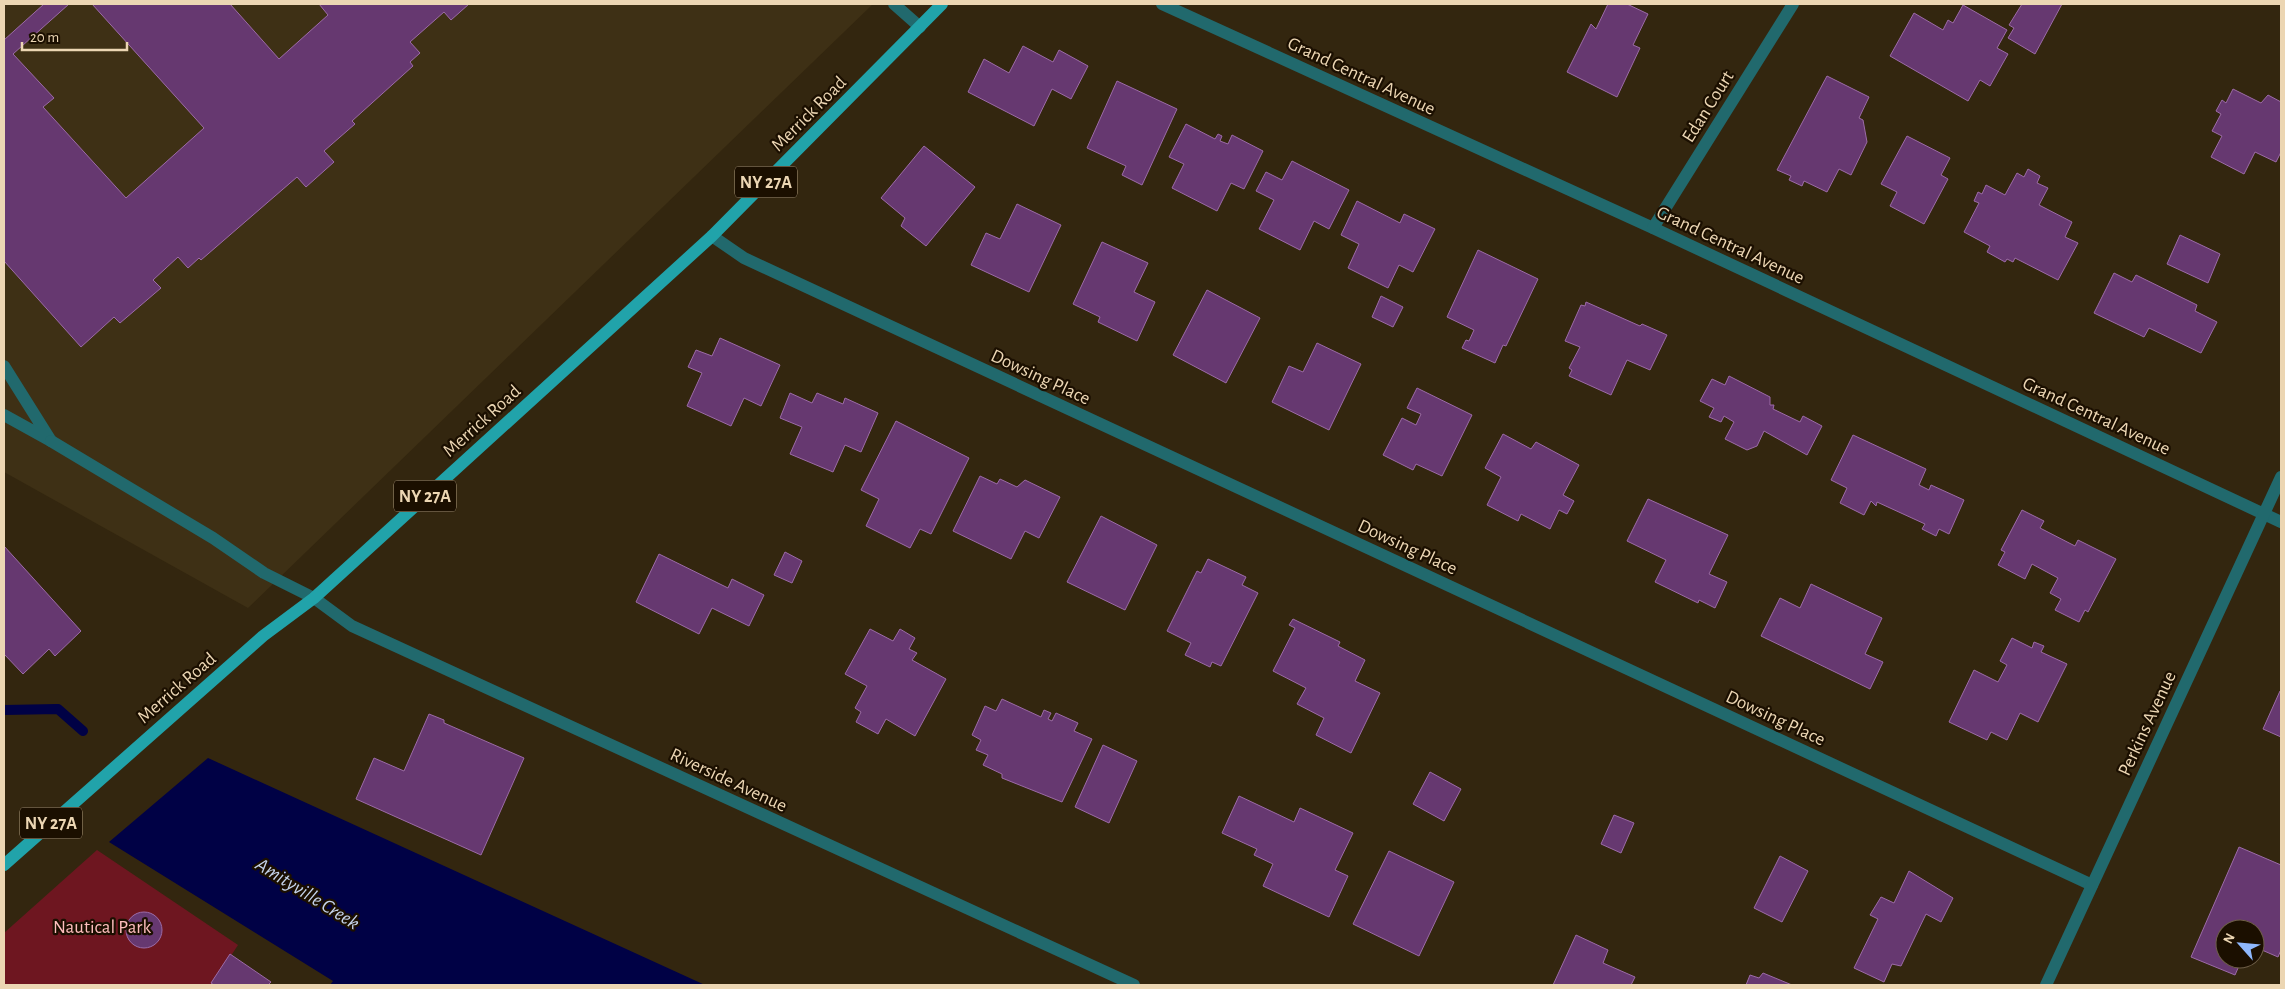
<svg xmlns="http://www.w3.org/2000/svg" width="2285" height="989" font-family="'Alegreya Sans',sans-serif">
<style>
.built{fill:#3e3015}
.green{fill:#6e1620}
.water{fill:#000145}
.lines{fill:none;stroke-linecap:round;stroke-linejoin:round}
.stream{stroke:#000145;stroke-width:10}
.building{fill:#663870;stroke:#9c6ba7}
.minor{stroke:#21696d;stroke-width:12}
.major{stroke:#21a3aa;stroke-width:12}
.labels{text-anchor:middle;stroke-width:4.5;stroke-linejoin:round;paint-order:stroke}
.shield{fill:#1b0f00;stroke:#ad9a7d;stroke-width:1}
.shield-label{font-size:18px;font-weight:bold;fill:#ecd6b3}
.street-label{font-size:19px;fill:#ecd6b3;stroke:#1b0f00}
.park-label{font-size:19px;fill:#febebd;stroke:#1b0f00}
.water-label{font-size:20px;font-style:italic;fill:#c5d3eb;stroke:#1b0f00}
</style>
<rect width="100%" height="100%" fill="#33260f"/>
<polygon class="built" points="4,4 873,4 248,608 4,472"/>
<polygon class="green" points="97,850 238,945 212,985 4,985 4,933"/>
<polygon class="water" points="208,758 705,985 330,985 333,981 109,842"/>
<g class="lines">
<polyline class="stream" points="4,710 58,709 83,731"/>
</g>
<g class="building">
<polygon points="44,4 69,4 13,54 54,98 43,107 126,198 204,128 92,4 230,4 279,59 328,15 319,4 469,4 451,20 444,12 410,42 420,53 410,62 413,66 352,121 355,124 324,151 334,162 306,187 297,177 201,260 199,258 188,268 178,257 153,280 161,288 120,323 114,317 81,347 4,261 4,40"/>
<polygon points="1608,4 1627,4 1648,14 1633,45 1640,48 1617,97 1567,72 1591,24 1596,29"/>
<polygon points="2022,4 2062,4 2035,54 2008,38 2014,28 2009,25"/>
<polygon points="1963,5 2007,30 1997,48 2008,54 1990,86 1980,80 1968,101 1890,56 1914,13 1943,30 1948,20 1953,23"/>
<polygon points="1023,46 1053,62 1059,50 1088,66 1071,99 1052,89 1034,126 968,92 984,59 1009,73"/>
<polygon points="1827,76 1869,97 1859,118 1863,120 1867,142 1851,175 1839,169 1827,192 1804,181 1802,186 1789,180 1791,176 1777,170"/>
<polygon points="1117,81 1177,109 1142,185 1122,175 1126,166 1087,148"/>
<polygon points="2233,89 2261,103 2268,95 2281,102 2281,152 2276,162 2255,152 2244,174 2211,157 2222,136 2212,131 2221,114 2216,111 2222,100 2226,103"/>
<polygon points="1186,124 1215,139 1218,134 1222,136 1220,141 1228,144 1232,135 1263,151 1244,189 1231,183 1217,211 1172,188 1184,164 1169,157"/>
<polygon points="1907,136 1950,158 1941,175 1948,179 1924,224 1890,206 1897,192 1881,184"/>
<polygon points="924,146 975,187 926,246 901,226 905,218 881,198"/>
<polygon points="1292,161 1349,190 1329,229 1314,221 1300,250 1259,229 1274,200 1256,191 1266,172 1282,180"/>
<polygon points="2028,169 2040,176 2037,183 2048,188 2039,205 2072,222 2065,237 2078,243 2058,280 2015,258 2013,262 2007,259 2005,262 1987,252 1990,246 1964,232 1979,203 1974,201 1978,192 1982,194 1986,185 2005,195 2017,173 2024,177"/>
<polygon points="1357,201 1400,223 1404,214 1435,229 1413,272 1399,265 1388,288 1348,268 1359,244 1341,235"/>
<polygon points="1017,204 1061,225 1029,292 971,265 986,233 1000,239"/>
<polygon points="2180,235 2220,254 2208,283 2167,264"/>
<polygon points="1102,242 1148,263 1134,292 1155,302 1137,341 1098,322 1100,317 1073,304"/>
<polygon points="1478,250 1538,279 1506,346 1503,345 1495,363 1462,348 1466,340 1469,341 1474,330 1447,317"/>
<polygon points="2114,273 2132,282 2136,275 2197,305 2195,311 2217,322 2201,353 2149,328 2144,337 2094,313"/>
<polygon points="1207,290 1260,318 1226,383 1173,355"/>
<polygon points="1381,296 1403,307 1393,327 1372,317"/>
<polygon points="1586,302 1640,326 1642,324 1667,335 1650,370 1627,360 1611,395 1569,376 1572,370 1569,368 1580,347 1565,341 1581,305 1585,306"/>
<polygon points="720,338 780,365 761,406 744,398 731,426 687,406 702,373 688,367 696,350 712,356"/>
<polygon points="1317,343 1361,364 1329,430 1272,402 1289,366 1303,372"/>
<polygon points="1729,376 1770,397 1770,405 1774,405 1773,409 1800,422 1803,416 1822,426 1807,455 1764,431 1757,446 1747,450 1725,439 1734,422 1724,416 1721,422 1709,417 1714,408 1700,401 1712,379 1725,385"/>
<polygon points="1417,388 1472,415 1442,476 1416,464 1413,470 1383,455 1402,418 1416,425 1421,414 1407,408"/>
<polygon points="790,393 812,403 817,393 843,404 845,398 878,413 861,452 845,445 833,472 790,454 802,427 780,418"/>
<polygon points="896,421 969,458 931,534 920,529 910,548 866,526 879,499 861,490"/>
<polygon points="1503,434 1531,449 1536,442 1579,465 1563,495 1574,501 1567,514 1559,510 1550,529 1521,514 1518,521 1487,505 1501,477 1485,468"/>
<polygon points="1853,435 1926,469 1919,485 1929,490 1931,485 1964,500 1949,534 1939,529 1936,536 1922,529 1925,524 1877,502 1876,506 1871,501 1864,515 1840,503 1847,488 1831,480"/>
<polygon points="980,476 997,484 1000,479 1017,487 1025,480 1060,497 1039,538 1025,531 1011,559 953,531"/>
<polygon points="1648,499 1728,535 1709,574 1727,582 1715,608 1699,600 1698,603 1655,582 1666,560 1627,541"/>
<polygon points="2022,510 2044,521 2040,528 2075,546 2078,540 2116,559 2088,612 2085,610 2079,622 2055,610 2061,599 2050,593 2058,578 2032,564 2025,579 1998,565 2005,552 2001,550"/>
<polygon points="1101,516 1157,545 1125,610 1067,582"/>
<polygon points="4,546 81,631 55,656 49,649 23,674 4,654"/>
<polygon points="785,552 802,561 792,583 774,575"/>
<polygon points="659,554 728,588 732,579 764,595 749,626 712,608 699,634 636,602"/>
<polygon points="1208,559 1246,577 1242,585 1258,593 1221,666 1212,662 1210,667 1185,655 1191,643 1167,631 1197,571 1201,573"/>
<polygon points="1811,584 1882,618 1865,654 1883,662 1870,689 1761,636 1780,598 1800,608"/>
<polygon points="1293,619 1340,642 1338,646 1365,660 1355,681 1380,693 1351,753 1316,735 1324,718 1297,704 1306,688 1273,671 1295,628 1289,625"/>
<polygon points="870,629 893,641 900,629 915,638 909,649 917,653 912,660 946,679 915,736 886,719 878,734 856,722 861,712 855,708 867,686 845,674"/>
<polygon points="2012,638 2032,648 2034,642 2044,646 2041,652 2067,664 2038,722 2020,713 2007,740 1991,732 1987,740 1949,722 1974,670 1998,682 2007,665 2000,661"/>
<polygon points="2280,691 2281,692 2281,737 2263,729"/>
<polygon points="1002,699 1041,717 1044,710 1051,713 1048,719 1052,721 1056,713 1078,723 1074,731 1092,739 1062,802 1002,778 1002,774 983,765 988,755 976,750 981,740 972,735 985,706 996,711"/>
<polygon points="429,714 444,720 444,723 524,758 481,855 356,799 374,758 404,771"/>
<polygon points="1103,745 1137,761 1109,823 1075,807"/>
<polygon points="1430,772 1461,789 1444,821 1413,804"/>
<polygon points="1239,796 1294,822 1300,808 1353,833 1335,870 1348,876 1329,917 1263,886 1273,864 1254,855 1257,849 1222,833"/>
<polygon points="1614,815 1634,823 1621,853 1601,844"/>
<polygon points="2239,847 2281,865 2281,950 2278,957 2255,947 2255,929 2225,929 2225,959 2242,959 2235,975 2191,957"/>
<polygon points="1389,851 1454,882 1419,956 1353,924"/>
<polygon points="1780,856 1808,871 1782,922 1754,908"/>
<polygon points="1909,871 1953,898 1941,922 1926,914 1901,966 1892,964 1884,982 1854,968 1878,919 1870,915 1881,897 1894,903"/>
<circle cx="144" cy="930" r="18"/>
<polygon points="1576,935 1608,950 1603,963 1635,977 1631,985 1553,985"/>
<polygon points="230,954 271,982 268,985 214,985 211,983"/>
<polygon points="1763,973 1792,985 1746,985 1750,975 1759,978"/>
</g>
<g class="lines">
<g class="minor">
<polyline points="894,4 920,27"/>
<polyline points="1162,4 1653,228 2281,522"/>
<polyline points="1653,228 1793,4"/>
<polyline points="712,236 744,258 2092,885"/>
<polyline points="4,366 51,441 4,415"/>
<polyline points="51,441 213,538 264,573 314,598 352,626 1134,985"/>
<polyline points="2046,985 2281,477"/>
</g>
<polyline class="major" points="4,865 263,636 314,598 712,236 942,4"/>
</g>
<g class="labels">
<g class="shield">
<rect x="735" y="166.5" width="62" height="31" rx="4"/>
<rect x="394" y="480.5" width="62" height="31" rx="4"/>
<rect x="20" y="807.5" width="62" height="31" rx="4"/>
</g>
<g class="shield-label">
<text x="766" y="188">NY 27A</text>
<text x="425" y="502">NY 27A</text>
<text x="51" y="829">NY 27A</text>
</g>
<g class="street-label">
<text transform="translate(1362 75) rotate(25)" y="7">Grand Central Avenue</text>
<text transform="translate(1707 106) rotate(-58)" y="7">Edan Court</text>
<text transform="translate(808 113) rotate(-45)" y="7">Merrick Road</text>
<text transform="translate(1731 244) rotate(25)" y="7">Grand Central Avenue</text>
<text transform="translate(1041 376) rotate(25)" y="7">Dowsing Place</text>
<text transform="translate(2097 415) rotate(25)" y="7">Grand Central Avenue</text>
<text transform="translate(481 420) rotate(-42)" y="7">Merrick Road</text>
<text transform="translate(1408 546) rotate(25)" y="7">Dowsing Place</text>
<text transform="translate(176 687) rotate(-41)" y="7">Merrick Road</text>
<text transform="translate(1776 717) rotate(25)" y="7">Dowsing Place</text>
<text transform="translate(2146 723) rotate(-65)" y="7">Perkins Avenue</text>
<text transform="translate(729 779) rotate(25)" y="7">Riverside Avenue</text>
</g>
<g class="park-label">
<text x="102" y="933">Nautical Park</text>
</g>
<g class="water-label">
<text transform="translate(308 893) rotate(32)" y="7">Amityville Creek</text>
</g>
</g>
<rect width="2285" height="989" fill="none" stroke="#ecd6b3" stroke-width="10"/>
<g transform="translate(2240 944) rotate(297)"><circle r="24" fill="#1b0f00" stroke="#6f5f48"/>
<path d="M0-4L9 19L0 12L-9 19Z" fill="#8fb8fd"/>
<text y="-8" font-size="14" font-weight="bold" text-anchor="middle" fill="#ecd6b3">N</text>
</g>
<path d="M22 42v8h105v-8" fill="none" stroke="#ecd6b3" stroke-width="2.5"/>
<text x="30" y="42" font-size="15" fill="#ecd6b3" stroke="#1b0f00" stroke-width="4" paint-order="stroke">20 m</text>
</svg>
